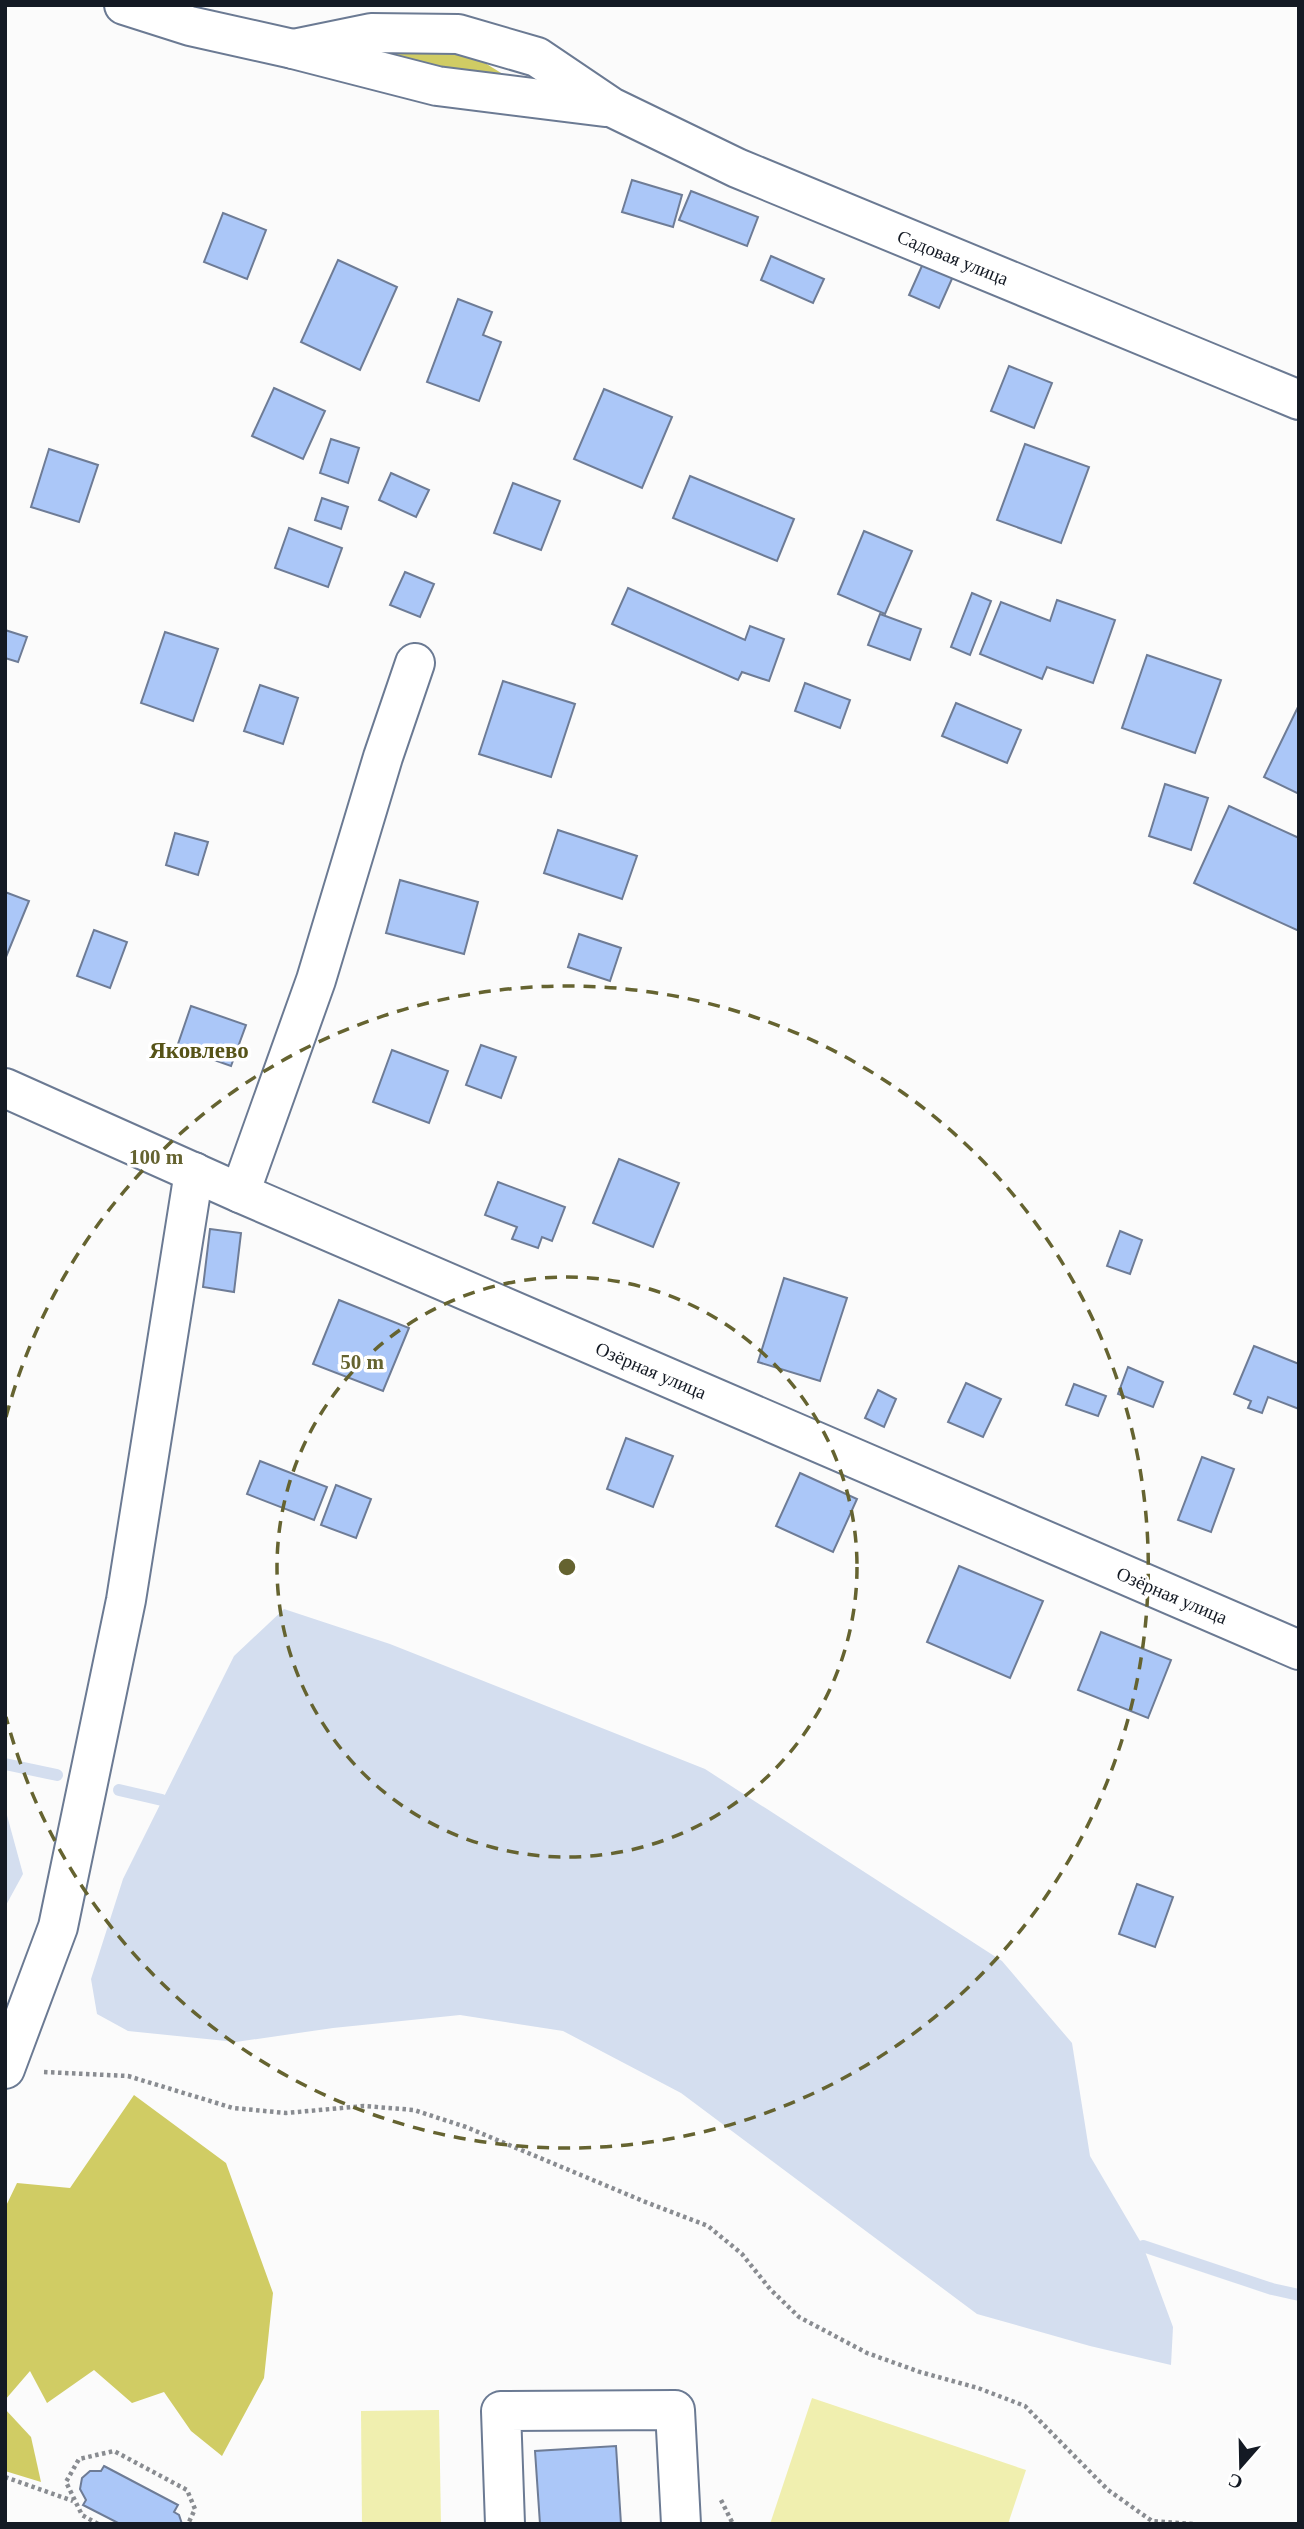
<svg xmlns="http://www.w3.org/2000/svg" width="1304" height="2529" font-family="Georgia,serif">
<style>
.green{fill:#f0efaf}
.forest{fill:#d0cc64}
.water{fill:#d4deef}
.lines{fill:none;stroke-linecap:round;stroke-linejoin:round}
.stream{stroke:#d4deef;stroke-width:12}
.building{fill:#abc7f8;stroke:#6e7c96;stroke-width:2}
.minor-casing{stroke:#6b7a93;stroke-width:42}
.path{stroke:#898c91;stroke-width:4.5;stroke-dasharray:3.5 3.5;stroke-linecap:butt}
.minor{stroke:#fff;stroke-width:38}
.ring{fill:none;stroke:#656330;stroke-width:3.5;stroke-dasharray:12 9}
.labels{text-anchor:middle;stroke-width:7;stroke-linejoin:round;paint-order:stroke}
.street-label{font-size:19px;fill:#141a24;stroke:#fff}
.quarter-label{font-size:23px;font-weight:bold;fill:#565317;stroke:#fff}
.centre{fill:#656330;stroke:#fff;stroke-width:3.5}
.ring-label{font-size:21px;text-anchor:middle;font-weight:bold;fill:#656330;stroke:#fff;stroke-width:7;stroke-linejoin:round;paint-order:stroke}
</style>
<rect width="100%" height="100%" fill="#fbfbfb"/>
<g class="green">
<polygon points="812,2398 1026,2470 1008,2524 770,2524"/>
<polygon points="439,2410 441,2524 362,2524 361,2411"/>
</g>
<g class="forest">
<polygon points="456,45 519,84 370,53"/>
<polygon points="134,2095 226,2163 273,2293 264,2378 222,2456 191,2431 164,2392 132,2403 94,2370 47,2403 30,2371 5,2400 5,2208 17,2183 70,2188"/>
<polygon points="5,2409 31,2437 41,2482 5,2471"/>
</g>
<g class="water">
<polygon points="284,1609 390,1644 705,1769 1002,1961 1072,2043 1090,2156 1143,2246 1173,2327 1171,2365 1090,2346 977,2314 681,2093 563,2031 460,2015 333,2028 236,2042 128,2031 97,2014 91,1979 123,1879 234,1656"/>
<polygon points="5,1808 23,1874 5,1907"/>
</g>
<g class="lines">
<g class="stream">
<polyline points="5,1764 57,1775"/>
<polyline points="119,1790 162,1800"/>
<polyline points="1143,2246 1272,2289 1299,2295"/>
</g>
</g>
<g class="building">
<polygon points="632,180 682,195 673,227 622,212"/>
<polygon points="691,191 758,217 747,246 679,220"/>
<polygon points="223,213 266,230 247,279 204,262"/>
<polygon points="771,256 824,279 813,303 761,280"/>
<polygon points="925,259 955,272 939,308 909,295"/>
<polygon points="338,260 397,287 360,370 301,342"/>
<polygon points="458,299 492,312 483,335 501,342 479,401 427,382"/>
<polygon points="1009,366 1052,383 1034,428 991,411"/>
<polygon points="274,388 325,411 303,459 252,436"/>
<polygon points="604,389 672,417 642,488 574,459"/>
<polygon points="331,439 359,448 348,483 320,473"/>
<polygon points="1025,444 1089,467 1061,543 997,520"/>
<polygon points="49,449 98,465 79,522 31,507"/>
<polygon points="391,473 429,490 416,517 379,500"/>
<polygon points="690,476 794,519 777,561 673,518"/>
<polygon points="513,483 560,501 541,550 494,533"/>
<polygon points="322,498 348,507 341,529 315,520"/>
<polygon points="289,528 342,548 328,587 275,568"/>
<polygon points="864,531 912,551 885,614 838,594"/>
<polygon points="405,572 434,584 420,617 390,605"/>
<polygon points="628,588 745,640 750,626 784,639 769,681 742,672 738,680 612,624"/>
<polygon points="972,593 991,601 970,655 951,647"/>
<polygon points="1057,600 1115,620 1093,683 1047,667 1042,679 980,654 1001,602 1050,621"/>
<polygon points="880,614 921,629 910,660 868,645"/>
<polygon points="5,630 27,637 18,662 5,658"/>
<polygon points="165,632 218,649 193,721 141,703"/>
<polygon points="1147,655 1221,680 1195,753 1122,728"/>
<polygon points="503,681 575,704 551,777 479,754"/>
<polygon points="805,683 850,700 840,728 795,711"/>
<polygon points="260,685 298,698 283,744 244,731"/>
<polygon points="956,703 1021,730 1007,763 942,736"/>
<polygon points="1298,707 1299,708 1299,794 1264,777"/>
<polygon points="1165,784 1208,798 1191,850 1149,836"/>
<polygon points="1229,806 1299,838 1299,931 1194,883"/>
<polygon points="558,830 637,856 622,899 544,873"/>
<polygon points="175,833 208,842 198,875 166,865"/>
<polygon points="400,880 478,902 464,954 386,933"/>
<polygon points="5,892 29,901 6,957 5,957"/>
<polygon points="94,930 127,942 110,988 77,976"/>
<polygon points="579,934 621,948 610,981 568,967"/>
<polygon points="191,1006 246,1025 231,1066 177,1047"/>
<polygon points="481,1045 516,1057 501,1098 466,1085"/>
<polygon points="392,1050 448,1071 429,1123 373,1102"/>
<polygon points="619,1159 679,1183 653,1247 593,1223"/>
<polygon points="498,1182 565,1207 552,1241 542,1237 538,1248 512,1239 517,1227 485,1215"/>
<polygon points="210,1229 241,1233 234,1292 203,1287"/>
<polygon points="1120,1231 1142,1240 1130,1274 1107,1266"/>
<polygon points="784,1278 847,1298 820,1381 758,1362"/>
<polygon points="339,1300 409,1328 383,1391 313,1364"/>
<polygon points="1254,1346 1299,1364 1299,1409 1268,1397 1262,1413 1248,1408 1251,1401 1234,1394"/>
<polygon points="1128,1367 1163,1382 1153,1407 1118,1394"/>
<polygon points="966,1383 1001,1399 983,1437 948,1422"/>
<polygon points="1074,1384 1106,1396 1098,1416 1066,1405"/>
<polygon points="878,1390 896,1399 884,1427 865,1418"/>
<polygon points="626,1438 673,1456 653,1507 607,1489"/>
<polygon points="1202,1457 1234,1469 1211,1532 1178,1520"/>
<polygon points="260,1461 327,1487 314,1520 247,1494"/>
<polygon points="800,1473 857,1499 833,1552 776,1526"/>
<polygon points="336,1485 371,1499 356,1538 321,1525"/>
<polygon points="959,1566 1043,1601 1010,1678 927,1642"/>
<polygon points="1101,1632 1171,1660 1148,1718 1078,1690"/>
<polygon points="1137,1884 1173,1897 1155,1947 1119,1934"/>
<polygon points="616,2446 621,2524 540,2524 535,2451"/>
<polygon points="104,2466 178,2505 174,2512 179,2515 182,2524 120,2524 83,2505 86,2500 80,2489 82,2478 90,2471 101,2471"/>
</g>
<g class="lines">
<defs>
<g id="minor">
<polyline points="124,5 190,26 293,49 437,86 605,107"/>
<polyline points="293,49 371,33 458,34 537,57 611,107 737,168 1299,400"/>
<polyline points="5,1088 240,1193 1299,1650"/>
<polyline points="240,1193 316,980 383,757 415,663"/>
<polyline points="5,2069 58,1927 126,1600 194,1172"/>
<polyline points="505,2524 501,2411 675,2410 681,2524"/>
</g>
</defs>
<use href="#minor" class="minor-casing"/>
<g class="path">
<polyline points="44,2072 128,2076 233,2108 286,2113 364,2106 414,2110 466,2127 643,2201 708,2226 742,2254 770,2289 799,2317 867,2353 920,2372 978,2388 1025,2406 1108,2490 1152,2521 1193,2524"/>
<polyline points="5,2477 73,2501"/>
<polyline points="721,2500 733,2524"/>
<polyline points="98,2524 82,2515 66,2482 79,2459 114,2451 187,2490 195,2509 188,2524"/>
</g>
<use href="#minor" class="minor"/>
</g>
<g class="ring">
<circle cx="567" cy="1567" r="290"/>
<path d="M6 1417A581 581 0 1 1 6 1717"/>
</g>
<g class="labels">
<g class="street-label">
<text transform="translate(953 257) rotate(22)" y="7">Садовая улица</text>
<text transform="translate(651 1370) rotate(23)" y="7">Озёрная улица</text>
<text transform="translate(1172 1595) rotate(23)" y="7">Озёрная улица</text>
</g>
<g class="quarter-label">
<text x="199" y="1058">Яковлево</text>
</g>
</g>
<circle cx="567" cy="1567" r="10" class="centre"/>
<g class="ring-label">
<text x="156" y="1164">100 m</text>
<text x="362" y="1369">50 m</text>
</g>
<rect width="1304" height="2529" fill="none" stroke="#141a24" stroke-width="14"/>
<g transform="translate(1241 2466) rotate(200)" stroke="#ffffff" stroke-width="5" paint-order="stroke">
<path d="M0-5L12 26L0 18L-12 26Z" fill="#141a24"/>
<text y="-10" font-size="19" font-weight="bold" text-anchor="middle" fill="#141a24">С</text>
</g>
</svg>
